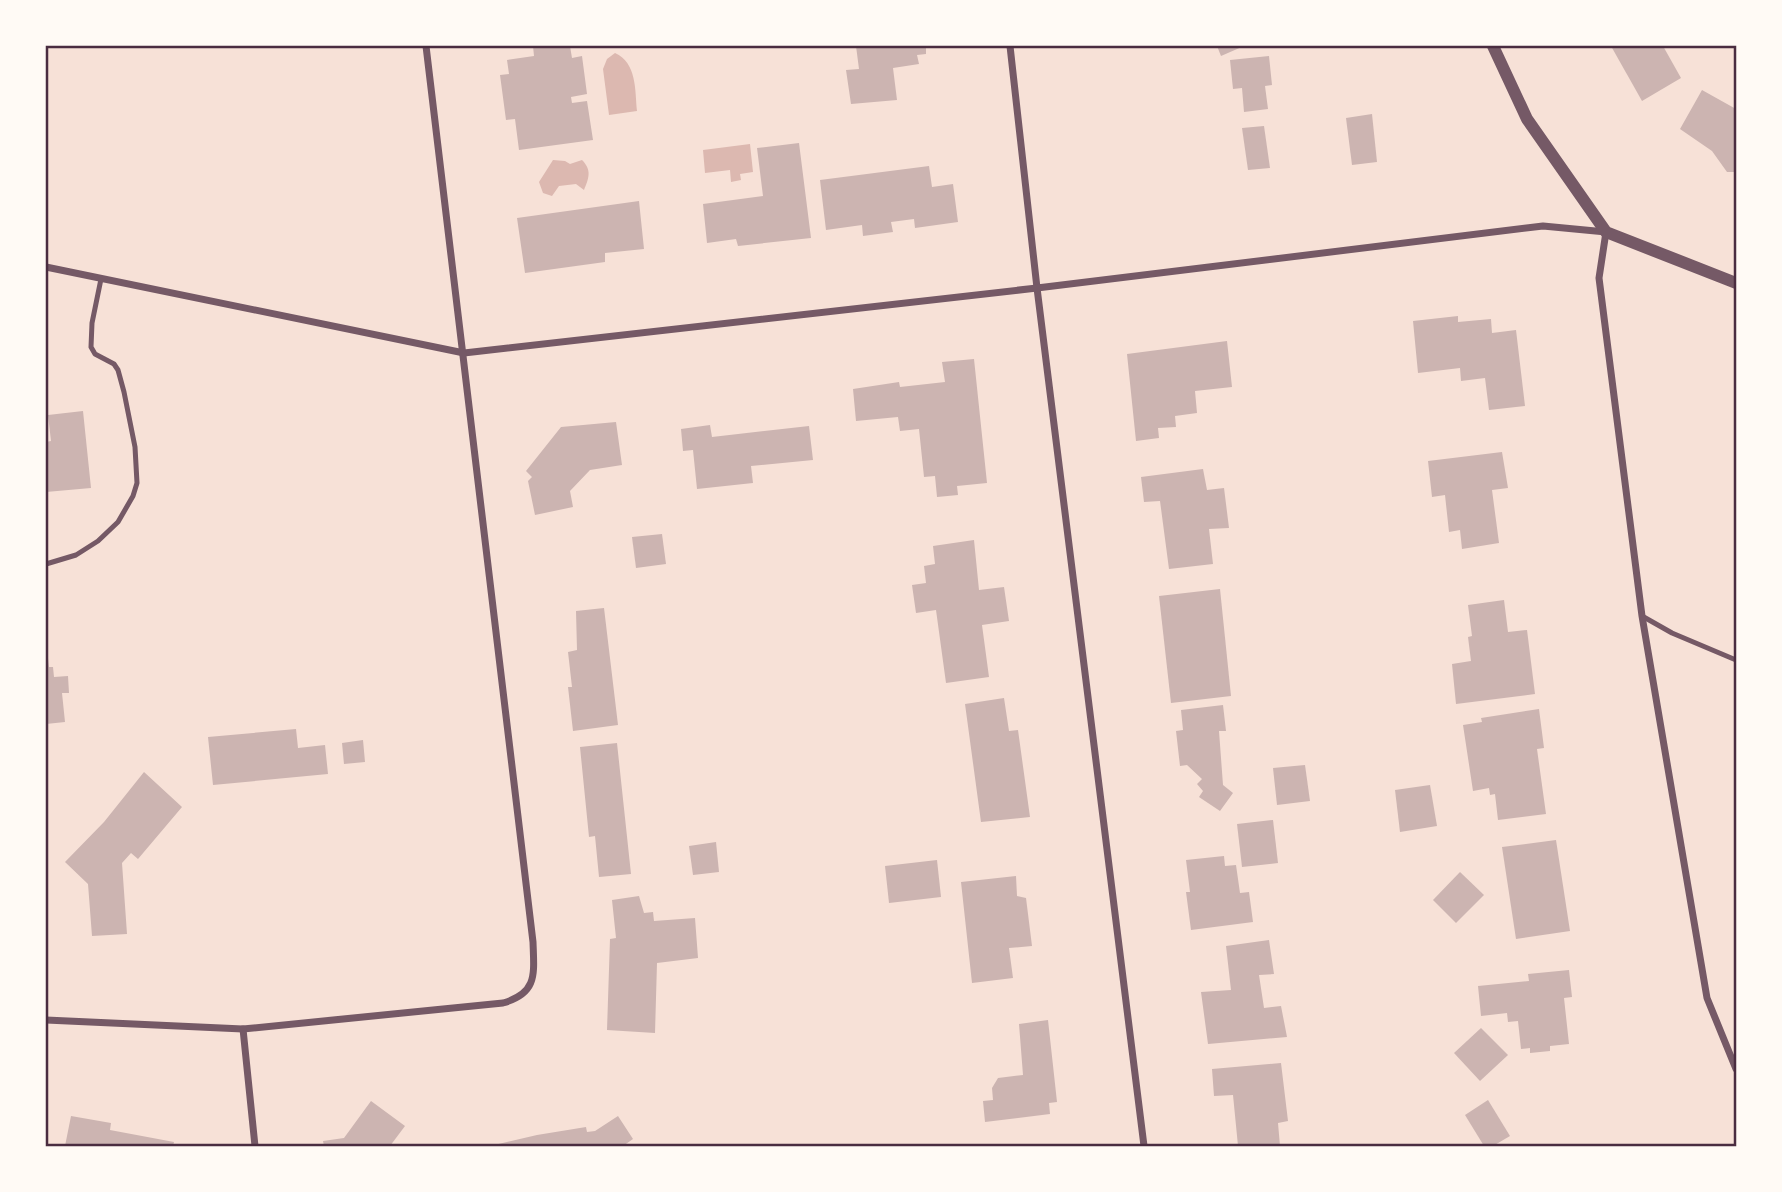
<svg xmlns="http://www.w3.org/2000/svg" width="1782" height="1192" font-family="'Fira Sans',sans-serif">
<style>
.water{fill:#dcb8b0}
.building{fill:#ccb4b1}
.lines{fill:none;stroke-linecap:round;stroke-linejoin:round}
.service{stroke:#755966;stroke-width:5}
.minor{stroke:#755966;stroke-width:7}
.tertiary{stroke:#755966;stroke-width:12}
.neatline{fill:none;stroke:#4a2c40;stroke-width:2.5}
</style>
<rect width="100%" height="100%" fill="#f7e1d7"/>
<g class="water">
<path d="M615 53C637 63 635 90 637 111L609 115 603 69 607 59Z"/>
<polygon points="750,144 753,172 740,174 741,180 731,182 730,170 705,173 703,150"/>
<path d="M553 160 565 161 570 164 582 160C592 170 589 178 584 190L576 184 559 186 552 196 543 193 539 182Z"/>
</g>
<g class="building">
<polygon points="533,46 570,46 572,58 582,56 587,94 571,97 572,103 587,101 593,140 519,150 515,119 506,120 500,75 509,74 507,60 534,56"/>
<polygon points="856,46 926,46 926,54 917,55 919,64 893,68 897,100 851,104 846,70 859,69"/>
<polygon points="1217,46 1244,46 1221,56"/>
<polygon points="1611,46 1663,46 1681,78 1642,101"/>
<polygon points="1269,56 1272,85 1265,86 1268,109 1244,112 1242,88 1233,89 1230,60"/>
<polygon points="1702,90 1736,109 1736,172 1727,172 1712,151 1680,129"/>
<polygon points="1372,114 1377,162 1352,165 1346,118"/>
<polygon points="1264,126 1270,168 1248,170 1242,128"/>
<polygon points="799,143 811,238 738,246 736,239 707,243 703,204 763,196 757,148"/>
<polygon points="929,166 932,187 953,184 958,222 915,228 914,219 891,222 893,232 863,236 862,225 826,230 820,180"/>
<polygon points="639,201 644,249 605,253 605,262 525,273 517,218"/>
<polygon points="1458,316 1458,322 1491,319 1492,333 1516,330 1525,406 1489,410 1485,378 1461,381 1460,368 1418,373 1413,321"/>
<polygon points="1227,341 1232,387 1195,391 1197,413 1175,416 1176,427 1158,428 1159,438 1136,441 1127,354"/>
<polygon points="974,359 987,483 957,486 958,495 937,497 935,476 924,477 919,429 900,431 898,417 856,421 853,389 899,382 900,387 945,382 942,362"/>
<polygon points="83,411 91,488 46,492 46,442 51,441 48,415"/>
<polygon points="616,422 622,465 590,470 570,491 573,507 535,515 528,481 532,477 526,471 561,427"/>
<polygon points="710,425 712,437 809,426 813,460 751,466 753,483 697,489 693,450 683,451 681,429"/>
<polygon points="1502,452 1508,488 1492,490 1499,543 1462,549 1460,530 1449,532 1445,495 1432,497 1428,461"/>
<polygon points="1203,469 1207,490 1224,488 1229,528 1209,529 1213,564 1169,569 1160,501 1144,502 1141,477"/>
<polygon points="662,534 666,564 636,568 632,537"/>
<polygon points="974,540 979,590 1004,587 1009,621 982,625 989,677 946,683 936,610 916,613 912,585 926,583 924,566 935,564 933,546"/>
<polygon points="1220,589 1231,696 1171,703 1159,596"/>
<polygon points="1504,600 1508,632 1527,630 1535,694 1456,704 1452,664 1471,661 1468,637 1472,636 1468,605"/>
<polygon points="604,608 618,725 573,731 568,687 572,687 568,652 577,650 576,611"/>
<polygon points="46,649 47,649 49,667 53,667 54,677 68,676 69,693 62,693 65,722 46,724"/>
<polygon points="1004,698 1009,731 1018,730 1030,817 981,822 965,704"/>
<polygon points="1223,705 1226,731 1219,731 1223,785 1233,793 1220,811 1199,797 1203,791 1197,784 1202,779 1187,765 1180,766 1176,731 1183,730 1181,710"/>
<polygon points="1539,709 1544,748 1537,749 1546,814 1498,820 1495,794 1490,795 1489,788 1473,791 1463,725 1482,722 1481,718"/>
<polygon points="296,729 298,748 325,745 328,774 213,785 208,737"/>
<polygon points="363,740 365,762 344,764 342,743"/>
<polygon points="617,743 631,874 599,877 595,836 589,837 580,747"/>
<polygon points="1305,765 1310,801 1277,805 1273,768"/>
<polygon points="144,772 182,807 138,859 131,853 122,863 127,934 92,936 88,884 65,862 104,822"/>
<polygon points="1430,785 1437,826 1400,832 1395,790"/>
<polygon points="1273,820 1278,863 1242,867 1237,824"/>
<polygon points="1556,840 1570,931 1516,939 1502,847"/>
<polygon points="716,842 719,872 693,875 689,846"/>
<polygon points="1224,856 1225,866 1236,865 1240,893 1249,892 1253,922 1191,930 1186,892 1190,892 1186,860"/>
<polygon points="937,860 941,897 889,903 885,866"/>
<polygon points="1460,872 1484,895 1456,923 1433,900"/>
<polygon points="1016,876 1017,896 1026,898 1032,946 1009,948 1013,978 972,983 961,882"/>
<polygon points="639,896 644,913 653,912 654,921 695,918 698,958 657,963 655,1033 607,1030 610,939 616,938 612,900"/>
<polygon points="1269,940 1274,974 1259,975 1264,1008 1281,1006 1287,1037 1208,1044 1201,992 1231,990 1226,946"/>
<polygon points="1569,970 1572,997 1564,998 1569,1044 1550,1046 1550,1051 1530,1053 1530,1048 1521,1049 1518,1021 1508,1022 1507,1013 1481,1016 1478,986 1529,981 1528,974"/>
<polygon points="1048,1020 1057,1102 1049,1103 1050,1114 985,1122 983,1101 993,1100 992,1088 998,1078 1023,1075 1019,1024"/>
<polygon points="1481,1028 1508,1055 1480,1081 1454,1053"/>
<polygon points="1281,1063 1288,1121 1278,1123 1280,1146 1238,1146 1233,1095 1214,1096 1212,1069"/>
<polygon points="1488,1100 1510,1136 1493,1146 1484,1146 1465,1115"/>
<polygon points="371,1101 405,1126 390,1146 324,1146 323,1141 344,1138"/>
<polygon points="71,1116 111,1123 110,1130 174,1142 173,1146 65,1146"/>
<polygon points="618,1116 633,1139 623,1146 490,1146 537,1135 586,1127 587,1132 595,1131"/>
</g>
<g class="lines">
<g class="service">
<polyline points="46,564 76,555 98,541 118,522 133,496 137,483 135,447 124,392 118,370 114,364 95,354 91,347 92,323 101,279"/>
<polyline points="1642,616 1672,633 1736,660"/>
</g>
<g class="minor">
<polyline points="1010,46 1037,288 1144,1146"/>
<polyline points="46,267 464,353 1037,288 1543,226 1606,232 1599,278 1642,616 1707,998 1736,1069"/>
<path d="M46 1020 243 1029 503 1003C538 993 534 974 533 942L426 46"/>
<polyline points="243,1029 255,1146"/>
</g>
<polyline class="tertiary" points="1493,46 1527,119 1606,232 1736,283"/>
</g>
<rect width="1782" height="1192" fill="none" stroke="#fffaf5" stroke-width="94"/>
<rect x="47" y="47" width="1688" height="1098" class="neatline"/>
</svg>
